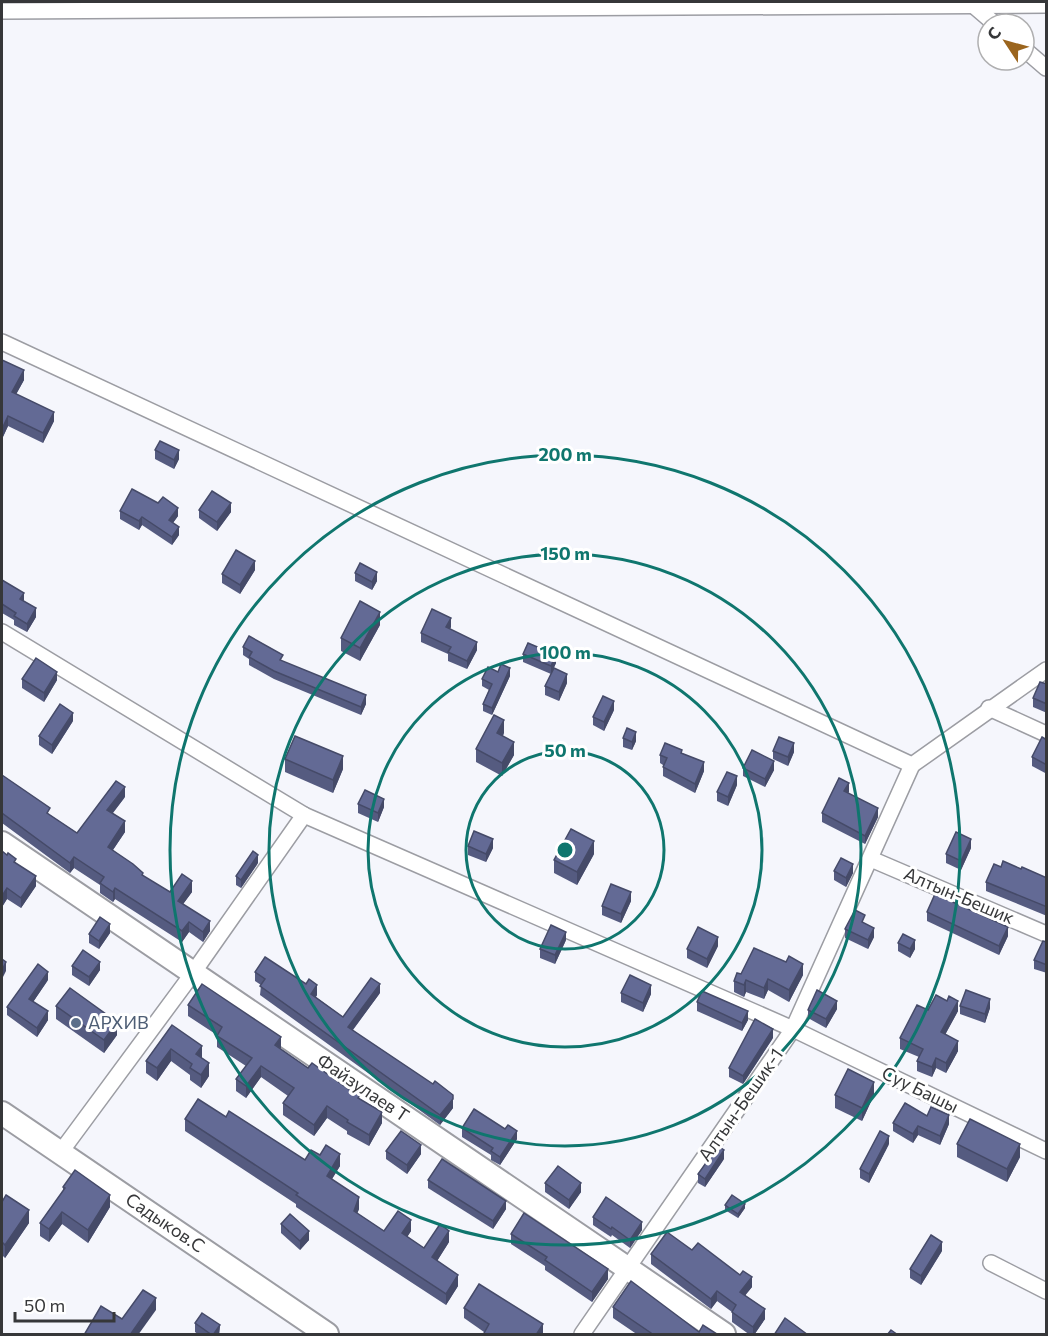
<svg xmlns="http://www.w3.org/2000/svg" width="1048" height="1336" font-family="Commissioner,sans-serif">
<style>
.lines{fill:none;stroke-linecap:round;stroke-linejoin:round}
.street-casing{stroke:#9c9da3;stroke-width:18}
.secondary-casing{stroke:#9c9da3;stroke-width:26}
.street{stroke:#fff;stroke-width:15}
.secondary{stroke:#fff;stroke-width:22}
.wall{fill:#555b80}
.shaded-wall{fill:#454a68}
.building{fill:#636a95;stroke:#454a68;stroke-width:1.5}
.ring{fill:none;stroke:#0f766e;stroke-width:3}
.service-dot{fill:#5c6f8a;stroke:#fff;stroke-width:2}
.labels{text-anchor:middle;stroke-width:6;stroke-linejoin:round;paint-order:stroke}
.street-label{font-size:18px;fill:#363739;stroke:#fff}
.service-label{font-size:18px;fill:#4e5e75;stroke:#fff;text-anchor:start}
.centre{fill:#0f766e;stroke:#fff;stroke-width:3}
.ring-label{font-size:18px;text-anchor:middle;font-weight:bold;fill:#0f766e;stroke:#fff;stroke-width:6;stroke-linejoin:round;paint-order:stroke}
</style>
<rect width="100%" height="100%" fill="#f5f6fc"/>
<g class="lines">
<defs>
<g id="street">
<polyline points="974,6 995,24"/>
<polyline points="2,11 1046,5"/>
<polyline points="1024,49 1046,68"/>
<polyline points="2,342 912,765 1046,670"/>
<polyline points="2,632 304,815"/>
<polyline points="989,708 1046,734"/>
<polyline points="871,859 1046,934"/>
<polyline points="60,1153 193,973 304,815 793,1029 1046,1151"/>
<polyline points="991,1263 1046,1291"/>
<polyline points="582,1334 793,1029 912,765"/>
</g>
<g id="secondary">
<polyline points="2,843 724,1334"/>
<polyline points="2,1113 327,1334"/>
</g>
</defs>
<use href="#street" class="street-casing"/>
<use href="#secondary" class="secondary-casing"/>
<use href="#street" class="street"/>
<use href="#secondary" class="secondary"/>
</g>
<g class="wall">
<polygon points="2,360 24,380 16,394 54,421 43,443 8,426 2,439"/>
<polygon points="155,450 179,459 174,469 155,459"/>
<polygon points="199,510 231,512 217,531 199,518"/>
<polygon points="120,511 178,516 173,523 179,535 172,545 142,525 139,530 120,519"/>
<polygon points="255,570 240,594 222,583 222,574"/>
<polygon points="355,573 377,581 372,590 355,581"/>
<polygon points="2,581 24,602 36,617 27,632 14,625 14,620 2,613"/>
<polygon points="380,625 360,661 341,651 341,638"/>
<polygon points="451,627 450,629 477,650 467,669 448,661 448,654 421,642 421,633"/>
<polygon points="243,647 366,704 361,715 274,679 249,665 249,659 243,655"/>
<polygon points="523,654 556,663 551,674 523,662"/>
<polygon points="498,672 510,676 492,715 483,711 483,704 489,690 482,686 482,679"/>
<polygon points="22,679 57,680 44,702 22,688"/>
<polygon points="567,683 559,701 545,695 545,686"/>
<polygon points="1047,684 1047,713 1033,707 1033,698"/>
<polygon points="614,710 604,731 593,725 593,717"/>
<polygon points="73,721 52,754 39,745 39,736"/>
<polygon points="504,733 503,736 514,755 502,776 476,762 476,749"/>
<polygon points="623,738 636,741 632,750 623,747"/>
<polygon points="1047,740 1047,774 1032,766 1032,757"/>
<polygon points="773,751 794,752 788,766 773,759"/>
<polygon points="682,753 704,771 695,793 663,776 663,765 660,763 660,755"/>
<polygon points="285,759 343,769 333,793 285,772"/>
<polygon points="743,768 774,770 765,787 743,776"/>
<polygon points="2,775 50,815 77,833 125,797 113,813 125,832 113,850 143,876 170,892 192,892 183,904 210,931 203,942 189,932 182,942 115,899 113,902 100,893 100,885 74,868 70,873 2,823"/>
<polygon points="737,785 728,806 717,801 717,792"/>
<polygon points="849,792 848,793 878,817 865,844 822,822 822,813"/>
<polygon points="358,804 384,807 378,822 358,813"/>
<polygon points="468,846 493,848 486,862 468,855"/>
<polygon points="971,848 961,870 946,863 946,854"/>
<polygon points="2,851 16,863 36,886 21,908 7,899 2,907"/>
<polygon points="594,854 577,885 554,873 554,860"/>
<polygon points="258,863 241,888 236,885 236,876"/>
<polygon points="1001,867 1021,869 1047,878 1047,916 986,891 986,882"/>
<polygon points="834,871 853,873 846,887 834,880"/>
<polygon points="631,901 621,923 602,915 602,906"/>
<polygon points="927,912 1008,936 999,955 927,921"/>
<polygon points="865,923 874,937 868,949 845,938 845,929"/>
<polygon points="110,933 99,949 89,943 89,934"/>
<polygon points="566,940 555,964 540,958 540,949"/>
<polygon points="1047,942 1047,973 1034,969 1034,960"/>
<polygon points="898,943 915,949 910,958 898,951"/>
<polygon points="718,946 707,968 687,958 687,949"/>
<polygon points="72,966 100,970 89,986 72,975"/>
<polygon points="255,972 317,995 316,997 343,1017 380,993 353,1030 453,1108 440,1125 260,995 261,985 255,981"/>
<polygon points="741,974 803,975 789,1002 768,990 764,999 746,992 744,997 734,992 734,981"/>
<polygon points="48,980 33,1002 48,1020 37,1037 7,1015 7,1007"/>
<polygon points="621,993 651,994 643,1012 621,1002"/>
<polygon points="697,1002 748,1020 742,1031 697,1011"/>
<polygon points="188,1005 281,1049 308,1068 362,1100 382,1123 369,1146 347,1134 347,1131 327,1118 314,1136 283,1115 283,1103 288,1096 261,1077 246,1098 236,1091 236,1079 246,1066 217,1047 217,1035 188,1016"/>
<polygon points="56,1006 117,1035 104,1053 56,1019"/>
<polygon points="960,1006 990,1008 985,1023 960,1014"/>
<polygon points="837,1009 826,1028 808,1018 808,1010"/>
<polygon points="928,1010 958,1011 945,1035 958,1051 946,1073 936,1068 932,1077 917,1071 917,1061 919,1057 900,1049 900,1038"/>
<polygon points="172,1025 202,1058 209,1076 201,1088 190,1080 190,1075 171,1061 157,1081 146,1073 146,1061"/>
<polygon points="773,1038 743,1084 729,1077 729,1068"/>
<polygon points="835,1095 874,1095 862,1121 835,1108"/>
<polygon points="226,1117 305,1160 320,1155 340,1166 332,1179 359,1209 357,1213 384,1231 411,1231 407,1237 424,1248 449,1242 437,1261 458,1286 446,1305 296,1207 296,1204 185,1131 185,1119"/>
<polygon points="893,1123 949,1124 940,1145 918,1135 913,1143 893,1131"/>
<polygon points="462,1128 517,1139 500,1165 491,1160 491,1155 462,1137"/>
<polygon points="889,1144 869,1183 860,1178 860,1169"/>
<polygon points="957,1144 1020,1157 1007,1182 957,1157"/>
<polygon points="386,1151 421,1154 407,1174 386,1159"/>
<polygon points="724,1159 705,1187 698,1183 698,1174"/>
<polygon points="428,1180 506,1209 493,1229 428,1188"/>
<polygon points="545,1183 581,1192 569,1209 545,1192"/>
<polygon points="63,1187 110,1207 88,1243 62,1224 49,1242 40,1236 40,1223 63,1191"/>
<polygon points="2,1202 29,1223 5,1258 2,1255"/>
<polygon points="725,1205 745,1208 738,1218 725,1210"/>
<polygon points="593,1217 642,1230 630,1248 612,1235 611,1237 593,1225"/>
<polygon points="281,1224 309,1240 300,1250 281,1233"/>
<polygon points="511,1234 608,1279 592,1302 545,1270 545,1266 511,1244"/>
<polygon points="692,1250 752,1287 745,1295 765,1319 754,1335 750,1335 732,1322 732,1312 717,1301 711,1309 651,1264 651,1254"/>
<polygon points="942,1251 921,1285 910,1278 910,1269"/>
<polygon points="613,1307 699,1332 717,1334 638,1335 613,1318"/>
<polygon points="464,1308 543,1335 484,1332 464,1318"/>
<polygon points="195,1323 220,1325 219,1335 199,1335 195,1332"/>
</g>
<g class="shaded-wall">
<polygon points="24,370 24,380 12,402 12,392"/>
<polygon points="54,412 54,421 43,443 43,433"/>
<polygon points="8,416 8,426 2,439 2,429"/>
<polygon points="179,450 179,459 174,469 174,460"/>
<polygon points="231,503 231,512 217,531 217,522"/>
<polygon points="178,508 178,516 169,528 169,520"/>
<polygon points="142,517 142,525 139,530 139,521"/>
<polygon points="179,527 179,535 172,545 172,537"/>
<polygon points="255,561 255,570 240,594 240,585"/>
<polygon points="377,572 377,581 372,590 372,582"/>
<polygon points="24,593 24,601 20,599"/>
<polygon points="36,608 36,617 27,632 27,624"/>
<polygon points="380,612 380,625 360,661 360,648"/>
<polygon points="451,618 451,627 446,636 446,627"/>
<polygon points="477,642 477,650 467,669 467,661"/>
<polygon points="556,655 556,663 551,674 551,666"/>
<polygon points="510,668 510,676 492,715 492,708"/>
<polygon points="57,672 57,680 44,702 44,693"/>
<polygon points="567,674 567,683 559,701 559,692"/>
<polygon points="366,695 366,704 361,715 361,707"/>
<polygon points="614,701 614,710 604,731 604,722"/>
<polygon points="73,713 73,721 52,754 52,745"/>
<polygon points="504,720 504,733 497,746 497,733"/>
<polygon points="636,732 636,741 632,750 632,742"/>
<polygon points="514,742 514,755 502,776 502,763"/>
<polygon points="794,743 794,752 788,766 788,757"/>
<polygon points="343,756 343,769 333,793 333,780"/>
<polygon points="774,761 774,770 765,787 765,779"/>
<polygon points="704,762 704,771 695,793 695,784"/>
<polygon points="737,776 737,785 728,806 728,797"/>
<polygon points="849,783 849,792 844,799 844,791"/>
<polygon points="125,787 125,797 107,820 107,810"/>
<polygon points="384,799 384,807 378,822 378,813"/>
<polygon points="878,808 878,817 865,844 865,836"/>
<polygon points="125,821 125,832 108,857 108,847"/>
<polygon points="493,839 493,848 486,862 486,854"/>
<polygon points="971,839 971,848 961,870 961,861"/>
<polygon points="594,841 594,854 577,885 577,872"/>
<polygon points="258,855 258,863 241,888 241,880"/>
<polygon points="74,857 74,868 70,873 70,863"/>
<polygon points="853,864 853,873 846,887 846,878"/>
<polygon points="36,876 36,886 21,908 21,898"/>
<polygon points="192,881 192,892 178,911 178,901"/>
<polygon points="7,888 7,899 2,907 2,896"/>
<polygon points="115,888 115,899 113,902 113,892"/>
<polygon points="631,892 631,901 621,923 621,914"/>
<polygon points="210,921 210,931 203,942 203,932"/>
<polygon points="189,922 189,932 182,942 182,931"/>
<polygon points="110,924 110,933 99,949 99,941"/>
<polygon points="1008,927 1008,936 999,955 999,946"/>
<polygon points="874,928 874,937 868,949 868,940"/>
<polygon points="566,932 566,940 555,964 555,955"/>
<polygon points="718,937 718,946 707,968 707,959"/>
<polygon points="915,940 915,949 910,958 910,949"/>
<polygon points="6,962 6,971 2,979 2,970"/>
<polygon points="100,962 100,970 89,986 89,977"/>
<polygon points="803,964 803,975 789,1002 789,990"/>
<polygon points="48,972 48,980 29,1008 29,999"/>
<polygon points="768,979 768,990 764,999 764,988"/>
<polygon points="746,980 746,992 744,997 744,985"/>
<polygon points="380,984 380,993 348,1036 348,1027"/>
<polygon points="317,985 317,995 311,1003 311,994"/>
<polygon points="651,985 651,994 643,1012 643,1003"/>
<polygon points="990,999 990,1008 985,1023 985,1014"/>
<polygon points="837,1001 837,1009 826,1028 826,1019"/>
<polygon points="958,1001 958,1011 941,1042 941,1032"/>
<polygon points="48,1011 48,1020 37,1037 37,1028"/>
<polygon points="748,1011 748,1020 742,1031 742,1023"/>
<polygon points="117,1022 117,1035 104,1053 104,1040"/>
<polygon points="773,1029 773,1038 743,1084 743,1076"/>
<polygon points="281,1037 281,1049 275,1045"/>
<polygon points="958,1041 958,1051 946,1073 946,1063"/>
<polygon points="202,1046 202,1059 196,1054"/>
<polygon points="171,1049 171,1061 157,1081 157,1068"/>
<polygon points="936,1058 936,1068 932,1077 932,1067"/>
<polygon points="209,1063 209,1076 201,1088 201,1075"/>
<polygon points="261,1066 261,1077 246,1098 246,1086"/>
<polygon points="874,1082 874,1095 862,1121 862,1108"/>
<polygon points="453,1099 453,1108 440,1125 440,1115"/>
<polygon points="327,1106 327,1118 314,1136 314,1125"/>
<polygon points="382,1112 382,1123 369,1146 369,1135"/>
<polygon points="949,1115 949,1124 940,1145 940,1136"/>
<polygon points="918,1126 918,1135 913,1143 913,1134"/>
<polygon points="517,1131 517,1139 500,1165 500,1157"/>
<polygon points="889,1136 889,1144 869,1183 869,1174"/>
<polygon points="1020,1144 1020,1157 1007,1182 1007,1169"/>
<polygon points="421,1145 421,1154 407,1174 407,1165"/>
<polygon points="724,1150 724,1159 705,1187 705,1179"/>
<polygon points="340,1154 340,1166 327,1187 327,1176"/>
<polygon points="581,1183 581,1192 569,1209 569,1200"/>
<polygon points="110,1195 110,1207 88,1243 88,1230"/>
<polygon points="359,1197 359,1209 354,1222 354,1211"/>
<polygon points="506,1201 506,1209 493,1229 493,1221"/>
<polygon points="745,1204 745,1208 738,1218 738,1214"/>
<polygon points="29,1210 29,1223 5,1258 5,1245"/>
<polygon points="62,1212 62,1224 49,1242 49,1229"/>
<polygon points="411,1220 411,1231 402,1245 402,1233"/>
<polygon points="642,1222 642,1230 630,1248 630,1240"/>
<polygon points="309,1231 309,1240 300,1250 300,1241"/>
<polygon points="449,1231 449,1242 432,1269 432,1257"/>
<polygon points="942,1242 942,1251 921,1285 921,1276"/>
<polygon points="608,1269 608,1279 592,1302 592,1292"/>
<polygon points="458,1275 458,1286 446,1305 446,1294"/>
<polygon points="752,1277 752,1287 740,1302 740,1292"/>
<polygon points="717,1291 717,1301 711,1309 711,1299"/>
<polygon points="156,1298 156,1310 138,1335 130,1335"/>
<polygon points="765,1309 765,1319 754,1335 753,1335 753,1327"/>
<polygon points="543,1324 543,1335 536,1335"/>
<polygon points="220,1325 219,1335 213,1335"/>
</g>
<g class="building">
<polygon points="2,360 24,370 12,392 54,412 43,433 8,416 2,429"/>
<polygon points="160,441 179,450 174,460 155,450"/>
<polygon points="132,489 158,503 163,497 178,508 169,520 179,527 172,537 142,517 139,521 120,511"/>
<polygon points="212,491 231,503 217,522 199,510"/>
<polygon points="236,550 255,561 240,585 222,574"/>
<polygon points="360,563 377,572 372,582 355,573"/>
<polygon points="2,580 24,593 20,599 36,608 27,624 14,616 16,613 2,604"/>
<polygon points="360,601 380,612 360,648 341,638"/>
<polygon points="432,609 451,618 446,627 477,642 467,661 448,652 451,647 421,633"/>
<polygon points="249,636 283,655 280,660 366,695 361,707 274,671 249,657 252,652 243,647"/>
<polygon points="528,643 556,655 551,666 523,654"/>
<polygon points="36,658 57,672 44,693 22,679"/>
<polygon points="501,664 510,668 492,708 483,704 492,684 482,679 488,667 498,672"/>
<polygon points="554,668 567,674 559,692 545,686"/>
<polygon points="1040,682 1047,684 1047,704 1033,698"/>
<polygon points="603,696 614,701 604,722 593,717"/>
<polygon points="60,704 73,713 52,745 39,736"/>
<polygon points="494,715 504,720 497,733 514,742 502,763 476,749"/>
<polygon points="627,728 636,732 632,742 623,738"/>
<polygon points="295,736 343,756 333,780 285,759"/>
<polygon points="779,737 794,743 788,757 773,751"/>
<polygon points="1042,737 1047,740 1047,765 1032,757"/>
<polygon points="665,743 682,750 681,753 704,762 695,784 663,767 667,758 660,755"/>
<polygon points="752,750 774,761 765,779 743,768"/>
<polygon points="727,772 737,776 728,797 717,792"/>
<polygon points="2,775 50,808 47,813 77,833 116,781 125,787 107,810 125,821 108,847 133,864 143,873 142,875 170,892 182,874 192,881 178,901 210,921 203,932 189,922 182,931 115,888 113,892 100,883 104,877 74,857 70,863 2,813"/>
<polygon points="839,778 849,783 844,791 878,808 865,836 822,813"/>
<polygon points="365,790 384,799 378,813 358,804"/>
<polygon points="571,829 594,841 577,872 554,860"/>
<polygon points="474,831 493,839 486,854 468,846"/>
<polygon points="956,832 971,839 961,861 946,854"/>
<polygon points="2,851 7,855 8,853 16,859 14,862 36,876 21,898 7,888 2,896"/>
<polygon points="253,851 258,855 241,880 236,876"/>
<polygon points="841,858 853,864 846,878 834,871"/>
<polygon points="1003,861 1021,869 1022,867 1047,878 1047,907 986,882 994,864 1001,867"/>
<polygon points="611,884 631,892 621,914 602,906"/>
<polygon points="935,894 1008,927 999,946 927,912"/>
<polygon points="855,910 865,915 862,922 874,928 868,940 845,929"/>
<polygon points="100,917 110,924 99,941 89,934"/>
<polygon points="551,925 566,932 555,955 540,949"/>
<polygon points="698,927 718,937 707,959 687,949"/>
<polygon points="903,934 915,940 910,949 898,943"/>
<polygon points="1043,941 1047,942 1047,965 1034,960"/>
<polygon points="754,948 786,962 789,956 803,964 789,990 768,979 764,988 746,980 744,985 734,981 737,973 741,974"/>
<polygon points="83,950 100,962 89,977 72,966"/>
<polygon points="265,957 306,984 309,979 317,985 311,994 343,1017 371,978 380,984 348,1027 433,1084 435,1081 453,1095 453,1099 440,1115 260,986 265,979 255,972"/>
<polygon points="2,959 6,962 2,970"/>
<polygon points="38,964 48,972 29,999 48,1011 37,1028 7,1007"/>
<polygon points="630,975 651,985 643,1003 621,993"/>
<polygon points="202,984 281,1037 275,1045 308,1068 312,1063 351,1091 354,1087 362,1092 358,1098 382,1112 369,1135 347,1122 348,1120 327,1106 314,1125 283,1103 294,1088 261,1066 246,1086 236,1079 252,1058 217,1036 222,1027 188,1005"/>
<polygon points="70,988 117,1022 104,1040 56,1006"/>
<polygon points="817,990 837,1001 826,1019 808,1010"/>
<polygon points="966,990 990,999 985,1014 960,1006"/>
<polygon points="702,991 748,1011 742,1023 697,1002"/>
<polygon points="936,995 947,1001 949,996 958,1001 941,1032 958,1041 946,1063 936,1058 932,1067 917,1061 923,1049 900,1038 917,1005 928,1010"/>
<polygon points="755,1019 773,1029 743,1076 729,1068"/>
<polygon points="172,1025 202,1046 196,1054 209,1063 201,1075 190,1068 192,1064 171,1049 157,1068 146,1061"/>
<polygon points="848,1069 874,1082 862,1108 835,1095"/>
<polygon points="198,1099 226,1117 229,1111 305,1160 311,1150 320,1155 326,1145 340,1154 327,1176 359,1197 354,1211 384,1231 398,1211 411,1220 402,1233 424,1248 440,1224 449,1231 432,1257 458,1275 446,1294 296,1195 298,1193 185,1119"/>
<polygon points="905,1103 927,1116 931,1107 949,1115 940,1136 918,1126 913,1134 893,1123"/>
<polygon points="474,1109 505,1129 508,1125 517,1131 500,1157 491,1151 493,1148 462,1128"/>
<polygon points="970,1119 1020,1144 1007,1169 957,1144"/>
<polygon points="401,1131 421,1145 407,1165 386,1151"/>
<polygon points="880,1131 889,1136 869,1174 860,1169"/>
<polygon points="718,1146 724,1150 705,1179 698,1174"/>
<polygon points="442,1159 506,1201 493,1221 428,1180"/>
<polygon points="558,1166 581,1183 569,1200 545,1183"/>
<polygon points="75,1170 110,1195 88,1230 62,1212 49,1229 40,1223 65,1188 63,1187"/>
<polygon points="6,1195 29,1210 5,1245 2,1242 2,1202"/>
<polygon points="732,1195 745,1204 738,1214 725,1205"/>
<polygon points="606,1197 642,1222 630,1240 612,1227 611,1229 593,1217"/>
<polygon points="524,1213 608,1269 592,1292 545,1260 547,1257 511,1234"/>
<polygon points="290,1214 309,1231 300,1241 281,1224"/>
<polygon points="667,1232 692,1250 698,1243 740,1275 743,1271 752,1277 740,1292 765,1309 753,1327 732,1312 736,1305 717,1291 711,1299 651,1254"/>
<polygon points="931,1235 942,1242 921,1276 910,1269"/>
<polygon points="631,1281 699,1332 703,1325 717,1334 650,1335 651,1333 613,1307"/>
<polygon points="479,1284 543,1324 536,1335 483,1335 489,1324 464,1308"/>
<polygon points="143,1290 156,1298 130,1335 84,1335 101,1306 122,1319"/>
<polygon points="202,1313 220,1325 213,1335 212,1335 195,1323"/>
<polygon points="785,1318 808,1335 774,1335"/>
<polygon points="891,1330 898,1335 887,1335"/>
</g>
<g class="ring">
<circle cx="565" cy="850" r="99"/>
<circle cx="565" cy="850" r="197"/>
<circle cx="565" cy="850" r="296"/>
<circle cx="565" cy="850" r="395"/>
</g>
<circle class="service-dot" cx="76" cy="1023" r="6"/>
<g class="labels">
<g class="street-label">
<text transform="translate(959 896) rotate(23)" y="6">Алтын-Бешик</text>
<text transform="translate(363 1088) rotate(34)" y="6">Файзулаев Т</text>
<text transform="translate(920 1090) rotate(26)" y="6">Суу Башы</text>
<text transform="translate(741 1105) rotate(-55)" y="6">Алтын-Бешик-1</text>
<text transform="translate(165 1223) rotate(34)" y="6">Садыков.С</text>
</g>
<g class="service-label">
<text x="88" y="1029">АРХИВ</text>
</g>
</g>
<circle cx="565" cy="850" r="9" class="centre"/>
<g class="ring-label">
<text x="565" y="461">200 m</text>
<text x="565" y="560">150 m</text>
<text x="565" y="659">100 m</text>
<text x="565" y="757">50 m</text>
</g>
<rect width="1048" height="1336" fill="none" stroke="#363739" stroke-width="6"/>
<g transform="translate(1006 42) rotate(306)"><circle r="28" fill="#ffffff" stroke="#afafb0" stroke-width="1.5"/>
<path d="M0-4.5L10 22L0 15L-10 22Z" fill="#9b651e"/>
<text y="-9" font-size="16" font-weight="bold" text-anchor="middle" fill="#363739">С</text>
</g>
<path d="M15 1312v9h99v-9" fill="none" stroke="#363739" stroke-width="3"/>
<text x="24" y="1312" font-size="18" fill="#363739" stroke="#ffffff" stroke-width="4.5" paint-order="stroke">50 m</text>
</svg>
